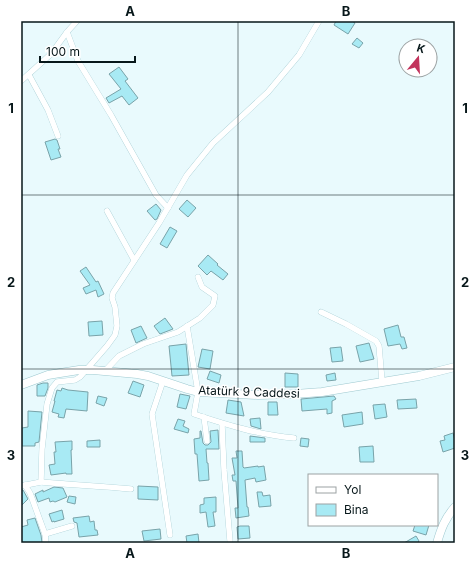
<svg xmlns="http://www.w3.org/2000/svg" width="476" height="564" font-family="Inter,sans-serif">
<style>
.building{fill:#a8eaf4;stroke:#79a3a9}
.lines{fill:none;stroke-linecap:round;stroke-linejoin:round}
.street-casing{stroke:#9ec9d0;stroke-width:6}
.secondary-casing{stroke:#9ec9d0;stroke-width:9}
.street{stroke:#fff;stroke-width:5.5}
.secondary{stroke:#fff;stroke-width:8}
.grid{fill:none;stroke:#07171a;stroke-width:1;stroke-opacity:0.55}
.labels{text-anchor:middle;stroke-width:3;stroke-linejoin:round;paint-order:stroke}
.street-label{font-size:12px;fill:#07171a;stroke:#fff}
.neatline{fill:none;stroke:#07171a;stroke-width:1.5}
.grid-label{font-size:13px;text-anchor:middle;font-weight:bold;fill:#07171a}
</style>
<rect width="100%" height="100%" fill="#e9fafd"/>
<g class="building">
<polygon points="336,21 352,21 355,23 348,34 334,25"/>
<polygon points="357,38 363,43 359,48 352,44"/>
<polygon points="119,67 128,79 125,81 138,98 129,105 122,96 109,103 106,98 121,89 109,74"/>
<polygon points="55,139 57,140 60,149 58,149 61,157 51,160 45,142"/>
<polygon points="187,200 196,208 188,217 179,209"/>
<polygon points="156,204 161,210 157,219 155,220 147,211"/>
<polygon points="170,227 177,231 167,248 160,244"/>
<polygon points="208,255 218,264 217,265 228,274 223,280 211,271 207,275 198,266"/>
<polygon points="86,267 96,282 98,281 104,294 98,297 96,290 86,294 83,288 90,285 80,271"/>
<polygon points="165,318 173,329 160,334 154,326"/>
<polygon points="102,321 103,335 89,336 88,322"/>
<polygon points="398,325 401,337 404,337 407,348 402,349 400,344 388,346 384,329"/>
<polygon points="141,326 147,338 136,343 131,330"/>
<polygon points="369,343 374,359 360,362 356,346"/>
<polygon points="186,344 189,375 172,376 169,346"/>
<polygon points="341,347 343,361 332,362 330,348"/>
<polygon points="202,349 213,351 210,369 198,367"/>
<polygon points="210,371 221,375 219,383 207,379"/>
<polygon points="285,373 298,374 298,387 285,387"/>
<polygon points="335,373 336,380 327,381 326,375"/>
<polygon points="133,381 144,385 140,397 128,393"/>
<polygon points="43,383 48,383 48,388 45,396 37,396 37,385"/>
<polygon points="62,388 68,390 88,392 87,411 66,409 64,418 58,417 59,414 52,412 55,401 54,401 57,390 61,391"/>
<polygon points="180,394 190,396 186,409 177,407"/>
<polygon points="98,396 107,398 104,406 96,403"/>
<polygon points="334,396 336,399 332,401 332,413 327,414 327,409 302,411 301,399"/>
<polygon points="416,399 417,408 398,409 397,400"/>
<polygon points="228,400 241,402 244,416 226,413"/>
<polygon points="268,402 277,402 278,415 268,415"/>
<polygon points="385,404 387,417 375,419 373,405"/>
<polygon points="28,411 42,412 39,442 35,443 35,446 22,446 22,428 28,427"/>
<polygon points="362,412 363,424 344,427 342,415"/>
<polygon points="260,418 261,429 251,426 250,419"/>
<polygon points="178,419 185,421 183,426 189,429 188,433 174,429"/>
<polygon points="218,430 219,449 206,449 207,463 208,463 209,480 199,481 197,454 195,454 194,439 200,438 200,431 201,431 203,443 205,445 208,445 211,442 210,431"/>
<polygon points="453,433 455,440 455,448 443,452 440,441 445,440 444,436"/>
<polygon points="250,436 265,438 265,442 250,442"/>
<polygon points="301,438 309,439 308,447 300,446"/>
<polygon points="100,440 100,447 87,447 87,441"/>
<polygon points="72,441 72,450 71,450 72,474 66,474 66,473 51,475 49,465 55,464 54,452 56,452 55,442"/>
<polygon points="373,446 374,462 360,462 359,447"/>
<polygon points="236,451 242,451 243,467 244,468 258,466 258,467 264,466 266,480 256,482 255,478 245,480 247,507 248,507 249,516 236,518 235,508 238,508 236,481 233,481 232,475 235,475 232,458 237,458"/>
<polygon points="138,486 158,487 158,500 138,499"/>
<polygon points="54,487 63,488 67,497 55,502 53,501 50,502 49,498 38,502 35,494 43,490 43,492"/>
<polygon points="21,490 23,490 28,499 21,506"/>
<polygon points="257,492 262,492 263,496 270,495 271,506 259,507"/>
<polygon points="69,496 76,497 75,504 67,502"/>
<polygon points="216,497 216,512 213,512 215,526 208,527 206,512 200,513 200,505 204,504 204,498"/>
<polygon points="62,510 64,519 54,522 54,521 52,522 49,514"/>
<polygon points="89,516 90,522 94,521 95,530 97,530 98,535 79,537 77,523 74,522 73,518"/>
<polygon points="35,518 41,535 42,543 21,543 21,527 28,525 27,520"/>
<polygon points="415,525 429,525 426,535 413,531"/>
<polygon points="240,526 249,526 250,538 238,539 237,527"/>
<polygon points="160,529 161,539 144,541 142,531"/>
<polygon points="198,534 199,543 187,543 186,536"/>
<polygon points="416,536 419,541 417,543 404,543"/>
</g>
<g class="lines">
<defs>
<g id="street">
<polyline points="67,32 78,61 111,115 156,195 168,208"/>
<polyline points="29,75 48,110 58,136"/>
<polyline points="21,81 51,54 67,32 77,21"/>
<polyline points="107,211 134,260"/>
<polyline points="321,312 346,324 376,341 379,346 382,381"/>
<path d="M187 326 198 392 194 414C227 425 260 435 294 438"/>
<polyline points="105,371 119,356 143,344 178,332 200,318 213,305 215,296 202,287 198,277"/>
<polyline points="163,381 152,414 170,535"/>
<polyline points="204,417 207,441"/>
<polyline points="222,424 224,470 230,541"/>
<path d="M41 482C71 485 101 486 131 489"/>
<polyline points="25,485 30,493 45,534 46,543"/>
<polyline points="21,486 41,482 42,449 47,404 52,388 57,382 75,380 80,377 107,346 115,335 117,326 115,307 112,298 113,293 159,223 187,175 213,143 268,92 299,55 319,21"/>
<polyline points="45,534 72,526"/>
</g>
<g id="secondary">
<polyline points="21,385 48,375 60,373 79,370 93,370 137,374 148,376 187,389 198,392 258,395 295,394 322,392 419,376 455,367"/>
<path d="M437 543C441 529 445 518 455 507"/>
</g>
</defs>
<use href="#street" class="street-casing"/>
<use href="#secondary" class="secondary-casing"/>
<use href="#street" class="street"/>
<use href="#secondary" class="secondary"/>
</g>
<path class="grid" d="M238 21V543M21 195H455M21 369H455"/>
<g class="labels">
<g class="street-label">
<text transform="translate(249 392) rotate(2)" y="4">Atatürk 9 Caddesi</text>
</g>
</g>
<rect width="476" height="564" fill="none" stroke="#ffffff" stroke-width="44"/>
<rect x="308" y="474" width="130" height="52" fill="#ffffff" stroke="#9ca2a3"/>
<rect x="316" y="487" width="20" height="6" fill="#ffffff" stroke="#9ca2a3"/>
<text x="344" y="494" font-size="12" fill="#07171a">Yol</text>
<rect x="316" y="504" width="20" height="12" fill="#a8eaf4" stroke="#9ca2a3"/>
<text x="344" y="514" font-size="12" fill="#07171a">Bina</text>
<g transform="translate(418 58) rotate(18)"><circle r="19" fill="#ffffff" stroke="#9ca2a3"/>
<path d="M0-3L7 15L0 10L-7 15Z" fill="#c2335c"/>
<text y="-6" font-size="11" font-weight="bold" text-anchor="middle" fill="#07171a">K</text>
</g>
<path d="M40 56v6h95v-6" fill="none" stroke="#07171a" stroke-width="2"/>
<text x="46" y="56" font-size="12" fill="#07171a" stroke="#ffffff" stroke-width="3" paint-order="stroke">100 m</text>
<rect x="22" y="22" width="432" height="520" class="neatline"/>
<g class="grid-label">
<text x="130" y="16">A</text>
<text x="346" y="16">B</text>
<text x="11" y="113">1</text>
<text x="465" y="113">1</text>
<text x="11" y="287">2</text>
<text x="465" y="287">2</text>
<text x="11" y="460">3</text>
<text x="465" y="460">3</text>
<text x="130" y="558">A</text>
<text x="346" y="558">B</text>
</g>
</svg>
